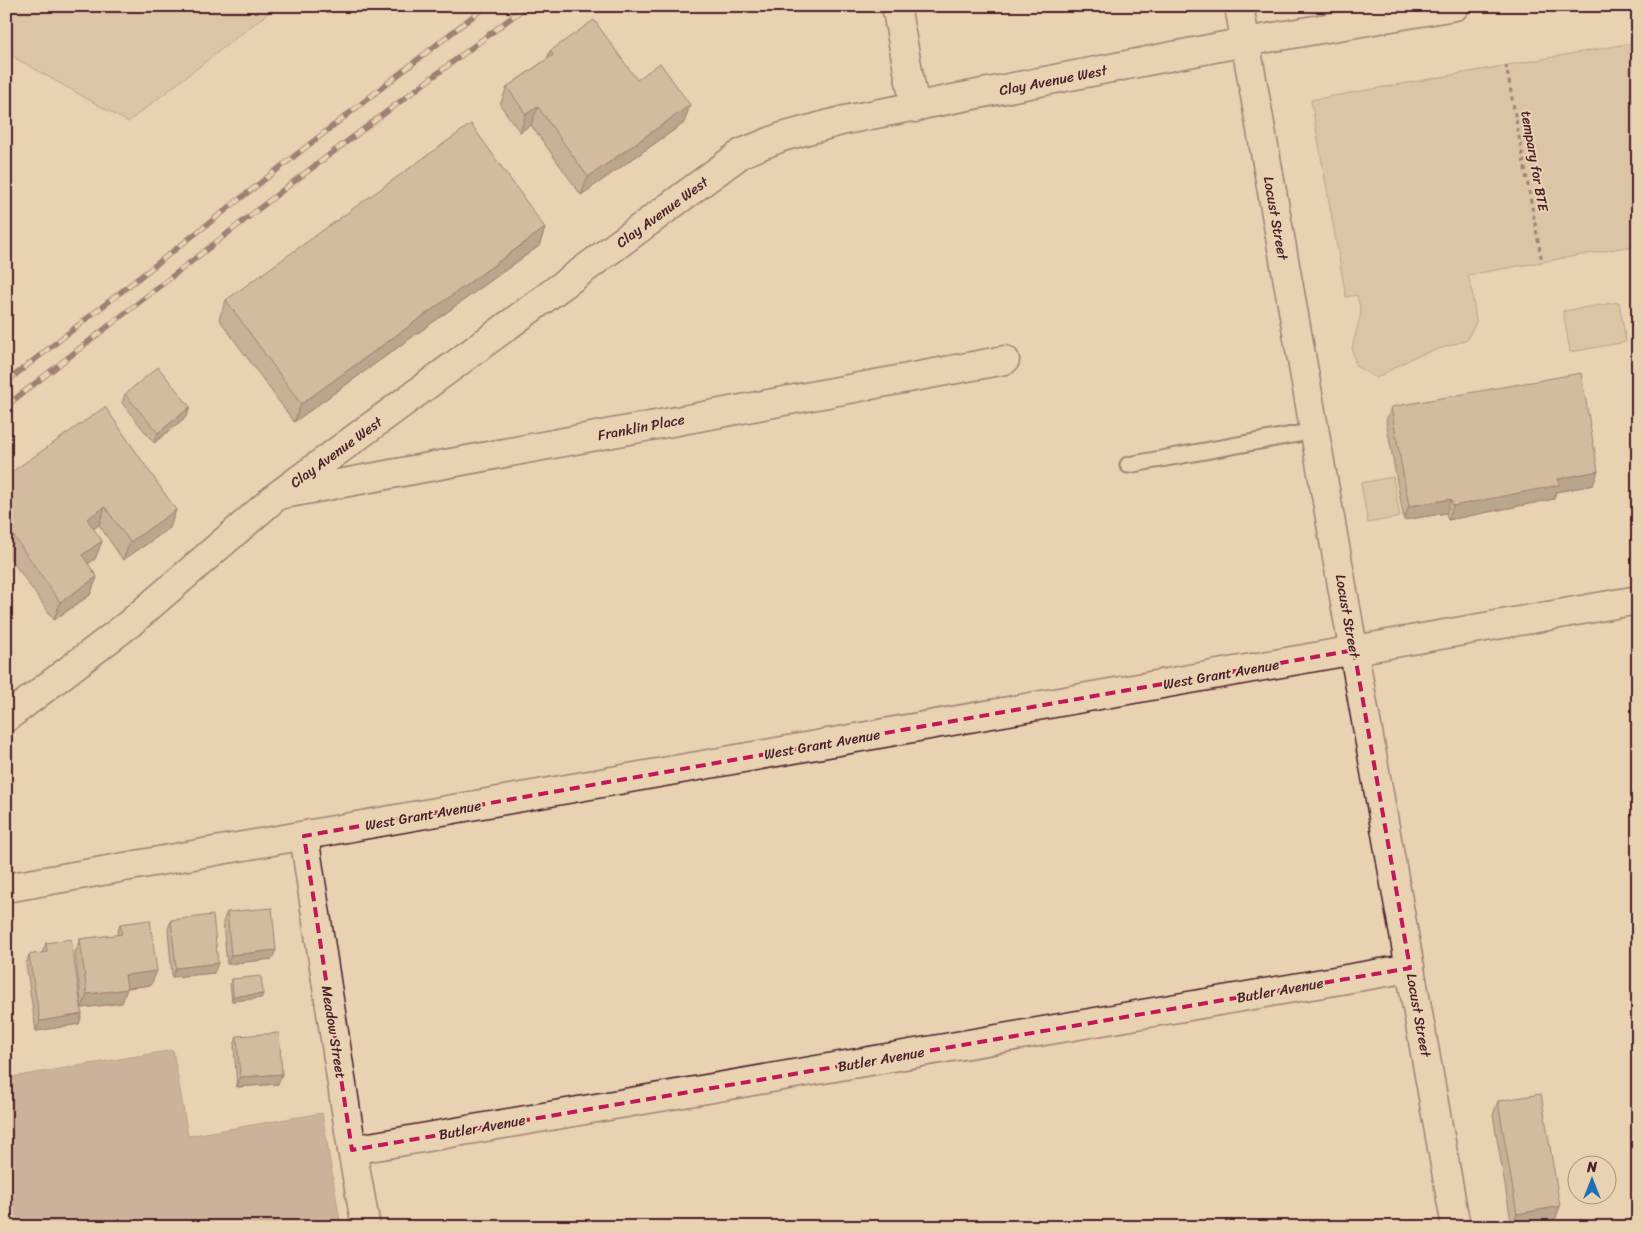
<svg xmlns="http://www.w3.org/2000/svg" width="1644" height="1233" font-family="Sriracha,sans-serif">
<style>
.green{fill:#cfb49b;stroke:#8c6a63}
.water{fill:#ac8d7e;stroke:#85615d}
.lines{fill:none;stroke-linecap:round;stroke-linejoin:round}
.service-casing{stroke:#4a1f2b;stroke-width:19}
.minor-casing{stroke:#4a1f2b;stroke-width:31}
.path{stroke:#4a1f2b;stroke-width:3;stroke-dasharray:4 4;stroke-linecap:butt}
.service{stroke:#e8d2b1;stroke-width:15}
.minor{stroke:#e8d2b1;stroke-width:28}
.rail-casing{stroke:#4a1f2b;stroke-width:5.5}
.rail{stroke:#e8d2b1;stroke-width:4;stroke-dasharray:11;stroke-linecap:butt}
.wall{fill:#a18a78;stroke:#4a1f2b}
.shaded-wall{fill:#837062;stroke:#4a1f2b}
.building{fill:#bba08c;stroke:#4a1f2b}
.marked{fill:none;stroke:#c2185b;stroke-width:4;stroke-dasharray:10 6;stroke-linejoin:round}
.labels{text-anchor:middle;stroke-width:4;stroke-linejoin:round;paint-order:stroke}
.street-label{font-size:14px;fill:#4a1f2b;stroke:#e8d2b1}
</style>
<rect width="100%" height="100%" fill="#e8d2b1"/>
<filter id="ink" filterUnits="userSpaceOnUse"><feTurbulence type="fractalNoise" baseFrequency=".02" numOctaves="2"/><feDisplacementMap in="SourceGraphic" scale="10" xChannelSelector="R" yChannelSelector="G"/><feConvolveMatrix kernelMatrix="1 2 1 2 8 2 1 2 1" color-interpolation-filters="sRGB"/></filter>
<g filter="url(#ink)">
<g class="green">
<polygon points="6,6 277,6 128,122 17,59 6,50"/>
<polygon points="1638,42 1638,245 1468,275 1472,291 1476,322 1467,340 1414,357 1376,378 1356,366 1352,348 1361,313 1357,295 1346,297 1311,100"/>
<polygon points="1619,302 1626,342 1570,352 1563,311"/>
<polygon points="1393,477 1400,517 1368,523 1361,483"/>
</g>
<polygon class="water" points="173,1050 188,1136 322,1113 341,1227 6,1227 6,1078"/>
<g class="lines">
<defs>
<polyline id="service" points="1128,465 1314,431"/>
<g id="minor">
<polyline points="896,6 915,108"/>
<polyline points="1239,6 1456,1227"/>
<polyline points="284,494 1005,360"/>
<polyline points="6,718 129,624 278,495 742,153 782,137 845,120 1245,42 1455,6"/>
<polyline points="304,836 352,1150 366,1227"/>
<polyline points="6,888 1638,600"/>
<polyline points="352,1150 1410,968"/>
</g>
</defs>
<use href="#service" class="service-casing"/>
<use href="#minor" class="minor-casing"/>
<polyline class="path" points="1506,65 1542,262"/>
<use href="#service" class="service"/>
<use href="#minor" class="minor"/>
<defs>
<g id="rail">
<polyline points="6,382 486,6"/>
<polyline points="6,406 292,183 527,6"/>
</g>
</defs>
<use href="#rail" class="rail-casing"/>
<use href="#rail" class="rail"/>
</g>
<g class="wall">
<polygon points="550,51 637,80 684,123 581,195 531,125 520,132 500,105 507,87 547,59"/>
<polygon points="545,228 539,246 294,422 219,319 226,300"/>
<polygon points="125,394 190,407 187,416 154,443 122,403"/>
<polygon points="1391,407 1598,471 1593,485 1556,492 1554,499 1448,520 1446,513 1404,520 1386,421"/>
<polygon points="6,476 170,528 123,560 99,525 93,529 102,541 95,559 88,564 97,577 90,595 54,620 6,552"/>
<polygon points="227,912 272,959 227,964 223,922"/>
<polygon points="171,920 214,973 172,977 168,929"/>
<polygon points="120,924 151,985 127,988 122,1003 82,1008 75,953 80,939 117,935"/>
<polygon points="46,943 82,1014 79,1024 36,1031 26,964 29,955 42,953"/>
<polygon points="232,979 263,994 261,998 232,1001 230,984"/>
<polygon points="237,1036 282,1074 278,1084 237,1087 234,1046"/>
<polygon points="1498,1101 1560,1206 1555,1220 1517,1227 1512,1227 1493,1115"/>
</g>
<g class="shaded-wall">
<polygon points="690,105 684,123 581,195 588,177"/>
<polygon points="538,107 531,125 520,132 526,114"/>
<polygon points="545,228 539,246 294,422 301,404"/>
<polygon points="190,407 187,416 154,443 158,433"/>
<polygon points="1598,471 1593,485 1556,492 1554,499 1448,520 1453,506 1558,479"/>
<polygon points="1451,499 1446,513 1404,520 1409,506"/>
<polygon points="105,507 99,525 80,538 87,519"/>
<polygon points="176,510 170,528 123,560 130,542"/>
<polygon points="102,541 95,559 75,573 82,555"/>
<polygon points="97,577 90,595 54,620 60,602"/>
<polygon points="276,950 272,959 227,964 231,955"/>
<polygon points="218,963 214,973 172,977 176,968"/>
<polygon points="157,971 151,985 120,989 125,975"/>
<polygon points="127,989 122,1003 82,1008 87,994"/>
<polygon points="263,994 261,998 232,1001 233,996"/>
<polygon points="82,1014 79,1024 36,1031 40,1021"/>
<polygon points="282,1074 278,1084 237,1087 240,1077"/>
<polygon points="1560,1206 1555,1220 1517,1227 1512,1227 1517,1214"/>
</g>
<g class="building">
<polygon points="594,20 637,80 660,63 690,105 588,177 538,107 526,114 507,87 553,55 550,51"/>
<polygon points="471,124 545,228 301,404 226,300"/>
<polygon points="158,367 190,407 158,433 125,394"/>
<polygon points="1581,373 1598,471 1558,479 1559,485 1453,506 1451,499 1409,506 1391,407"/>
<polygon points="105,407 176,510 130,542 105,507 87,519 102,541 82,555 97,577 60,602 6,525 6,476"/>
<polygon points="272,908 276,950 231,955 227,912"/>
<polygon points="213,915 218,963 176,968 171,920"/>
<polygon points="150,920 157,971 125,975 127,989 87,994 80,939 122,934 120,924"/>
<polygon points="71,939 82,1014 40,1021 29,955 47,952 46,943"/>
<polygon points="261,976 263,994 233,996 232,979"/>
<polygon points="279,1033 282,1074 240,1077 237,1036"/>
<polygon points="1541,1094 1560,1206 1517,1214 1498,1101"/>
</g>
</g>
<path d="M0 0H1644V1233H0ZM1354 650 1410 968 352 1150 304 836Z" fill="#e8d2b1" fill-opacity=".55" fill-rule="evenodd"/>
<path class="marked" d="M1354 650 1410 968 352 1150 304 836Z"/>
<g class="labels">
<g class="street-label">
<text transform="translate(1053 80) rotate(-11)" y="5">Clay Avenue West</text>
<text transform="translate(1535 161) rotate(80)" y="5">tempary for BTE</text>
<text transform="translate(662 212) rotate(-36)" y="5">Clay Avenue West</text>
<text transform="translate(1276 218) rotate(80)" y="5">Locust Street</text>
<text transform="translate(641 427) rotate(-11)" y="5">Franklin Place</text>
<text transform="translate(336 452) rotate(-36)" y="5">Clay Avenue West</text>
<text transform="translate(1348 616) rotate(80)" y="5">Locust Street</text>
<text transform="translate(1221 674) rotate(-10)" y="5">West Grant Avenue</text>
<text transform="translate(822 744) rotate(-10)" y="5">West Grant Avenue</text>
<text transform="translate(423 815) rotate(-10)" y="5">West Grant Avenue</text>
<text transform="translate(1280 990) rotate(-10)" y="5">Butler Avenue</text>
<text transform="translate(1419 1015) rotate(80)" y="5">Locust Street</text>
<text transform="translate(334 1032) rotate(81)" y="5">Meadow Street</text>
<text transform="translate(881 1059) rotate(-10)" y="5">Butler Avenue</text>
<text transform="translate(482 1127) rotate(-10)" y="5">Butler Avenue</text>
</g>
</g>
<rect width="1644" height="1233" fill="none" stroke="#e8d2b1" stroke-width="25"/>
<rect x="12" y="12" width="1619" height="1208" fill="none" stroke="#4a1f2b" stroke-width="2" filter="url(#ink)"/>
<g transform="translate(1592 1180)"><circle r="24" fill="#e8d2b1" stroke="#a98a7b"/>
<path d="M0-4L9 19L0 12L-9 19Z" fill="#1f6fb2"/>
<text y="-8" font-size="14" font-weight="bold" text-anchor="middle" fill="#4a1f2b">N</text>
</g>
</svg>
